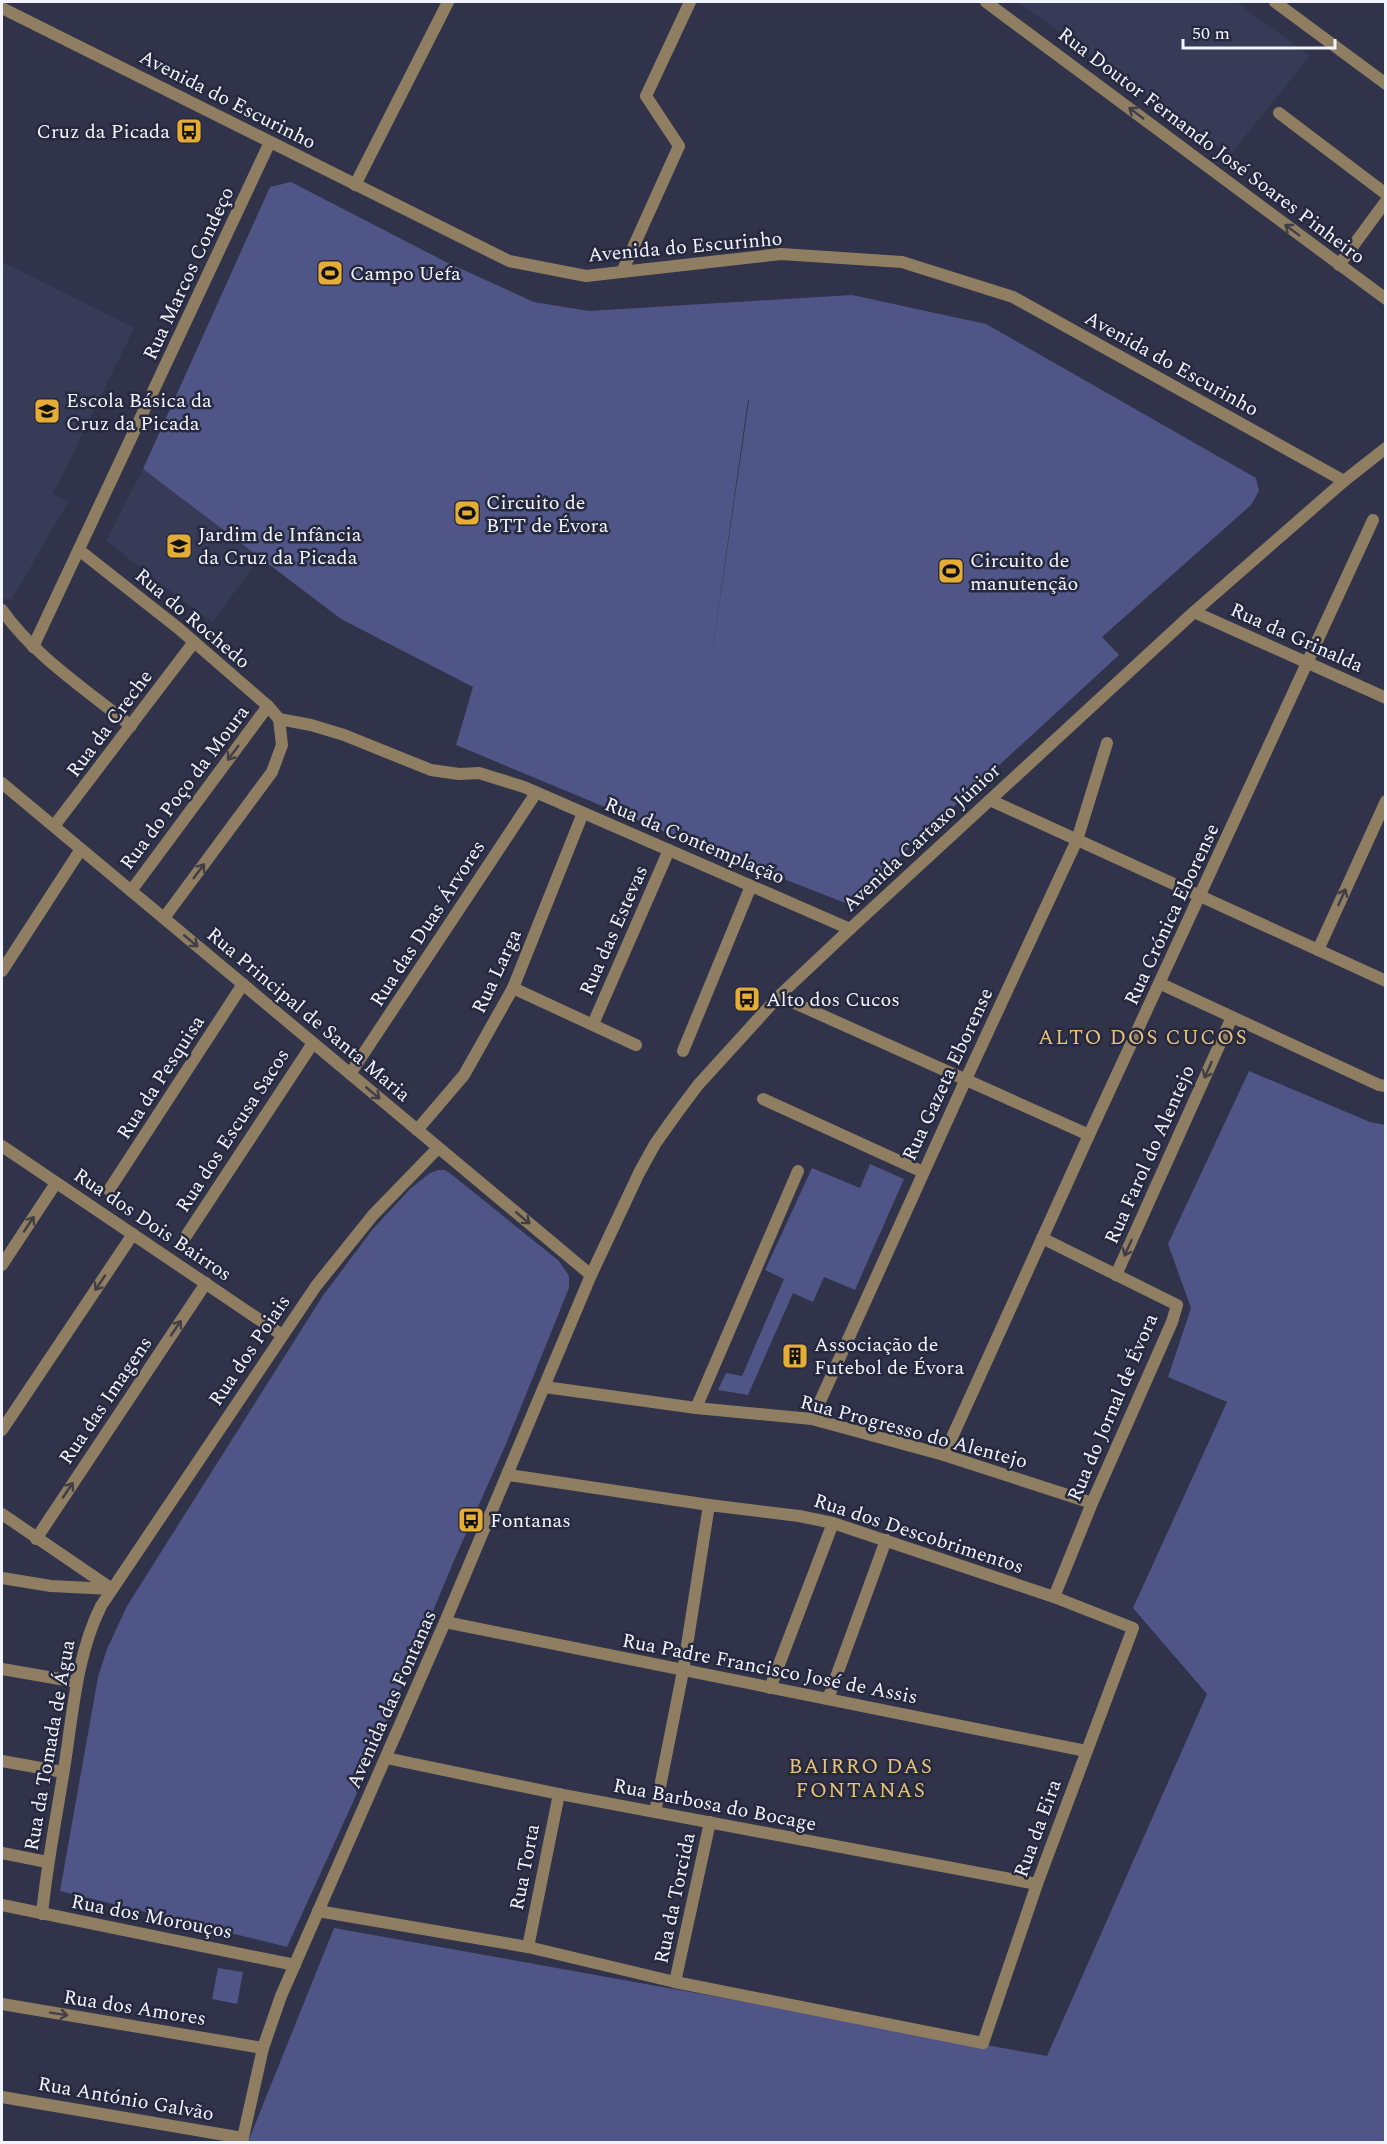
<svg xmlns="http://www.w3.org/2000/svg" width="1387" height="2144" font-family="Spectral,serif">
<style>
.built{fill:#373b57}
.green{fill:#4f5586;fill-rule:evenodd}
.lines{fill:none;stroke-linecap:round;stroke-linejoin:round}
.minor{stroke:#8f7e61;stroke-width:12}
.tertiary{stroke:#8f7e61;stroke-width:12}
.oneway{stroke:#403e47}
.labels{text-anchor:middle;stroke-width:5;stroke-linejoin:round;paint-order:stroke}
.street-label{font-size:20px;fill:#f1f3fe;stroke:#26293e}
.poi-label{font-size:20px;fill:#f1f3fe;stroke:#26293e;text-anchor:start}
.neighbourhood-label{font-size:21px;letter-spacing:1.5px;fill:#e7c079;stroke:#26293e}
</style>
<rect width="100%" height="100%" fill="#303349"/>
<g class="built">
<polygon points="1018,2 1236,2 1310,56 1230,155"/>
<polygon points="2,262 134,328 53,494 68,502 12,599 2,599"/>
<polygon points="143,469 260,557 212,623 106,541"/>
</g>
<g class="green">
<path d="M291 182 446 262 534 302 589 311 852 295 986 324 1256 478 1259 491 1251 505 1102 637 1119 655 848 904 684 840 456 745 473 687 341 619 143 469 270 187ZM749 400 709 674 748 400Z"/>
<polygon points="1249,1071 1370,1122 1385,1125 1385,2142 248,2142 334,1928 1047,2056 1207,1694 1133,1608 1227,1402 1168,1377 1191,1308 1168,1244"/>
<polygon points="870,1164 904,1179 855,1290 824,1277 813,1302 793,1293 748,1395 718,1390 726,1373 742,1376 784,1279 765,1270 812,1168 860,1188"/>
<polygon points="438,1170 445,1170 451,1174 559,1261 569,1276 569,1288 506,1444 456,1556 353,1802 287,1947 60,1891 98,1677 107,1649 127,1606 322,1297 372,1230 410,1189 430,1173"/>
<polygon points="218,1968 243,1972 237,2004 212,1999"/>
</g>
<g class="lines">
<g class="minor">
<polyline points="986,2 1386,299"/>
<polyline points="1275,2 1386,84"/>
<polyline points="2,8 509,261 586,276 781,254 902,262 1013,297 1344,481"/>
<polyline points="1279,113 1386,194"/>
<polyline points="355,185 448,2"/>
<polyline points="1339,265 1386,201"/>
<polyline points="622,272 679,146 646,96 690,2"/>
<polyline points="79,550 178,628 268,706 279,719"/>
<path d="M2 610C33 655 88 691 131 726"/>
<polyline points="1194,612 1386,698"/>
<polyline points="33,647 270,142"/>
<polyline points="279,719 311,725 344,735 431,770 459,774 479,773 524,787 850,929"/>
<polyline points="2,783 591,1275"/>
<polyline points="990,800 1386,981"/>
<polyline points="54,826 194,642"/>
<polyline points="131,891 268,706"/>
<polyline points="164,918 272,772 282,745 279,719"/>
<polyline points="1318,950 1386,801"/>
<polyline points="2,971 81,849"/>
<polyline points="1161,984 1379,1085 1386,1086"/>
<polyline points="513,988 636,1045"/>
<polyline points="779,996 1089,1135"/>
<polyline points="593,1024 669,850"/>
<polyline points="683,1051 751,886"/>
<polyline points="350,1074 536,793"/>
<polyline points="763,1099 923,1172"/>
<polyline points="417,1130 464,1075 513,988 583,813"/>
<polyline points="2,1146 282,1335"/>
<polyline points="109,1190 243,984"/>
<polyline points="1042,1238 1177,1305 1172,1322 1092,1503 1054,1597"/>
<polyline points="184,1239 313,1043"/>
<polyline points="2,1265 56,1183"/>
<polyline points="1116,1275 1232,1017"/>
<polyline points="545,1387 696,1408 812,1419 944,1455 1092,1503"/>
<polyline points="696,1408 798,1171"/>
<polyline points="812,1419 966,1079 1077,840 1107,743"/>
<polyline points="2,1430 133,1234"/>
<polyline points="944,1455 1089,1135 1373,520"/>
<polyline points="2,1514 112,1589"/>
<polyline points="36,1539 206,1283"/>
<polyline points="2,1578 51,1586 111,1589"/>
<polyline points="445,1622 1086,1751"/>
<polyline points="2,1669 77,1682"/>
<polyline points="770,1688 833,1523"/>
<polyline points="828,1699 886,1540"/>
<polyline points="386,1758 559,1794 1037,1884"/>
<polyline points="2,1761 63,1772"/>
<polyline points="655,1812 683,1671 709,1505"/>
<polyline points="2,1853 47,1862"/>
<polyline points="2,1905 295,1965"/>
<polyline points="318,1911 528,1947 675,1982 983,2043 1037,1884 1133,1628 1054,1597 833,1523 799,1516 709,1505 509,1475"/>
<path d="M42 1914C47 1863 57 1814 65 1763 73 1711 77 1654 101 1606L316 1286 373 1215 438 1148"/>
<polyline points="528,1947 559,1794"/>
<polyline points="675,1982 710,1822"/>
<polyline points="2,2004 263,2048"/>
<polyline points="2,2097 243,2138"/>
</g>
<polyline class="tertiary" points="242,2142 263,2048 281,1996 445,1622 591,1275 639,1173 655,1144 677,1113 698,1085 779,996 850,929 1194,612 1344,481 1386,448"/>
</g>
<defs><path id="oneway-shaft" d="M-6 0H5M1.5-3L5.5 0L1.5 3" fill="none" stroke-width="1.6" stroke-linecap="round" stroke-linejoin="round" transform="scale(1.5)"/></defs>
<g class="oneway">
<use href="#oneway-shaft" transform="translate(1136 113) rotate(-143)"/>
<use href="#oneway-shaft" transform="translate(1292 230) rotate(-143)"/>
<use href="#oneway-shaft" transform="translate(233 753) rotate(127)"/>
<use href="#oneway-shaft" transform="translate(199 871) rotate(-53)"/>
<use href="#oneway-shaft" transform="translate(1342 897) rotate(-66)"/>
<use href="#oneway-shaft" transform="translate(191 941) rotate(40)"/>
<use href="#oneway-shaft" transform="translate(1208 1070) rotate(114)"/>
<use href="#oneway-shaft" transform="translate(373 1093) rotate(40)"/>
<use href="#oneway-shaft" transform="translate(523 1218) rotate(40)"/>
<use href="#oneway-shaft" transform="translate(29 1224) rotate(-56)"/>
<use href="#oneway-shaft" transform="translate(1128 1248) rotate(114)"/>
<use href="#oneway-shaft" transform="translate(100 1283) rotate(124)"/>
<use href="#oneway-shaft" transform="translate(176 1328) rotate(-56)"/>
<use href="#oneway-shaft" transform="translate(68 1490) rotate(-56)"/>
<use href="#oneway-shaft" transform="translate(59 2014) rotate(9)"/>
</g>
<defs>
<symbol id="bus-square" viewBox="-11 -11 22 22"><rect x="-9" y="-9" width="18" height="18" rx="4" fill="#e5ad35" stroke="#26293e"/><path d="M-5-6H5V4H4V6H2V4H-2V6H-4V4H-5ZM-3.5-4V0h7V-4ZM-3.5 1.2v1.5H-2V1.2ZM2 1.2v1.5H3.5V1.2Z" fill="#111"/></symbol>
<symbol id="stadium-square" viewBox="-11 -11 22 22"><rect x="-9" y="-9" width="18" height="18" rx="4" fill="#e5ad35" stroke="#26293e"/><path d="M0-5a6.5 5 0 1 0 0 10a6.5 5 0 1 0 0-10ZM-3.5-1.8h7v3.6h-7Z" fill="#111"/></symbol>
<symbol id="school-square" viewBox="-11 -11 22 22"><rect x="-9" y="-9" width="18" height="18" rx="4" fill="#e5ad35" stroke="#26293e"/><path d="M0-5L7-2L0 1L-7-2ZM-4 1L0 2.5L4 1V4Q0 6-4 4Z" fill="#111"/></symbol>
<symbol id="building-square" viewBox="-11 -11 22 22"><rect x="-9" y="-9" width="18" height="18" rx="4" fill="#e5ad35" stroke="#26293e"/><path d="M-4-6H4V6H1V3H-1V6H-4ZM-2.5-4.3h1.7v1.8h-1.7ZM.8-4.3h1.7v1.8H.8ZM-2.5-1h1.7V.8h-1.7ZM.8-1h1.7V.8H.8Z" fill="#111"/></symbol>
</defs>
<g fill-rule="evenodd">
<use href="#bus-square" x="174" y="116" width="30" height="30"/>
<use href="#stadium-square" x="315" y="258" width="30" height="30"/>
<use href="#school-square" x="32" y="396" width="30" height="30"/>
<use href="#stadium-square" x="452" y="498" width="30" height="30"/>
<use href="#school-square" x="164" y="531" width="30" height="30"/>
<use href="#stadium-square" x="936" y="556" width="30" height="30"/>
<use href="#bus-square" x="732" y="984" width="30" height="30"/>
<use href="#building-square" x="780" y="1341" width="30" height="30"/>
<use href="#bus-square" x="456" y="1505" width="30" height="30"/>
</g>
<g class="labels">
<g class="street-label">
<text transform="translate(228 99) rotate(27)" y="7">Avenida do Escurinho</text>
<text transform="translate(1212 145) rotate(37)" y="7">Rua Doutor Fernando José Soares Pinheiro</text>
<text transform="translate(685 246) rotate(-5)" y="7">Avenida do Escurinho</text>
<text transform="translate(188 273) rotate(-65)" y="7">Rua Marcos Condeço</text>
<text transform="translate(1172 363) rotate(29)" y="7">Avenida do Escurinho</text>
<text transform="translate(193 618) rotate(40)" y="7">Rua do Rochedo</text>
<text transform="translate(1297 637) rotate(24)" y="7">Rua da Grinalda</text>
<text transform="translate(109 723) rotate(-53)" y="7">Rua da Creche</text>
<text transform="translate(184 787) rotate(-53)" y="7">Rua do Poço da Moura</text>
<text transform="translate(921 837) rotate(-43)" y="7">Avenida Cartaxo Júnior</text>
<text transform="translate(695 840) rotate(23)" y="7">Rua da Contemplação</text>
<text transform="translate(1171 914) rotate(-65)" y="7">Rua Crónica Eborense</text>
<text transform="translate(427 923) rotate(-57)" y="7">Rua das Duas Árvores</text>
<text transform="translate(613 930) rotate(-66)" y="7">Rua das Estevas</text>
<text transform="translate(496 971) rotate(-65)" y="7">Rua Larga</text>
<text transform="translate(309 1014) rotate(40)" y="7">Rua Principal de Santa Maria</text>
<text transform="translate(947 1074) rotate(-65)" y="7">Rua Gazeta Eborense</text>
<text transform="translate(160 1077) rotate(-57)" y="7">Rua da Pesquisa</text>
<text transform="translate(232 1130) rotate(-57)" y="7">Rua dos Escusa Sacos</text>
<text transform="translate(1149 1154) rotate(-66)" y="7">Rua Farol do Alentejo</text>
<text transform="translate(153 1224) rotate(34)" y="7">Rua dos Dois Bairros</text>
<text transform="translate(249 1350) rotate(-56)" y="7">Rua dos Poiais</text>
<text transform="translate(105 1400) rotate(-56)" y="7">Rua das Imagens</text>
<text transform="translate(1112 1407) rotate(-67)" y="7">Rua do Jornal de Évora</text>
<text transform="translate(914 1431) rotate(15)" y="7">Rua Progresso do Alentejo</text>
<text transform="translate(919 1533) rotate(18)" y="7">Rua dos Descobrimentos</text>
<text transform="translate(770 1668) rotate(11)" y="7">Rua Padre Francisco José de Assis</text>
<text transform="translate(391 1699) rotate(-66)" y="7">Avenida das Fontanas</text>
<text transform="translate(49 1745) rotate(-80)" y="7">Rua da Tomada de Água</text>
<text transform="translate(715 1804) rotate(11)" y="7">Rua Barbosa do Bocage</text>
<text transform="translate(1037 1828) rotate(-70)" y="7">Rua da Eira</text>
<text transform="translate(524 1867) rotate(-79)" y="7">Rua Torta</text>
<text transform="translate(674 1898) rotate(-78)" y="7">Rua da Torcida</text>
<text transform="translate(152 1916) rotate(11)" y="7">Rua dos Morouços</text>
<text transform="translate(135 2007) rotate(9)" y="7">Rua dos Amores</text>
<text transform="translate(126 2098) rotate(10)" y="7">Rua António Galvão</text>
</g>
<g class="poi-label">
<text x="170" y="138" text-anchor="end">Cruz da Picada</text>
<text x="350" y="280">Campo Uefa</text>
<text x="66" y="407">Escola Básica da<tspan x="66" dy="23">Cruz da Picada</tspan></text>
<text x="486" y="509">Circuito de<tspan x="486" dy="23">BTT de Évora</tspan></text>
<text x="198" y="541">Jardim de Infância<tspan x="198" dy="23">da Cruz da Picada</tspan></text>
<text x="970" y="567">Circuito de<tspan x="970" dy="23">manutenção</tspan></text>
<text x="766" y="1006">Alto dos Cucos</text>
<text x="814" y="1351">Associação de<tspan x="814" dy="23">Futebol de Évora</tspan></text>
<text x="490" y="1527">Fontanas</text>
</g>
<g class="neighbourhood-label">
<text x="1143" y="1044">ALTO DOS CUCOS</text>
<text x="861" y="1773">BAIRRO DAS<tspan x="861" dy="24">FONTANAS</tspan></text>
</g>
</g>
<rect width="1387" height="2144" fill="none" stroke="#f1f3fe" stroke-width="6"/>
<path d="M1183 39v9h152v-9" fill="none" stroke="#f1f3fe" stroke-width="3"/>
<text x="1192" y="39" font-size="18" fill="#f1f3fe" stroke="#26293e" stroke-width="4.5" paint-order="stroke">50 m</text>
</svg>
